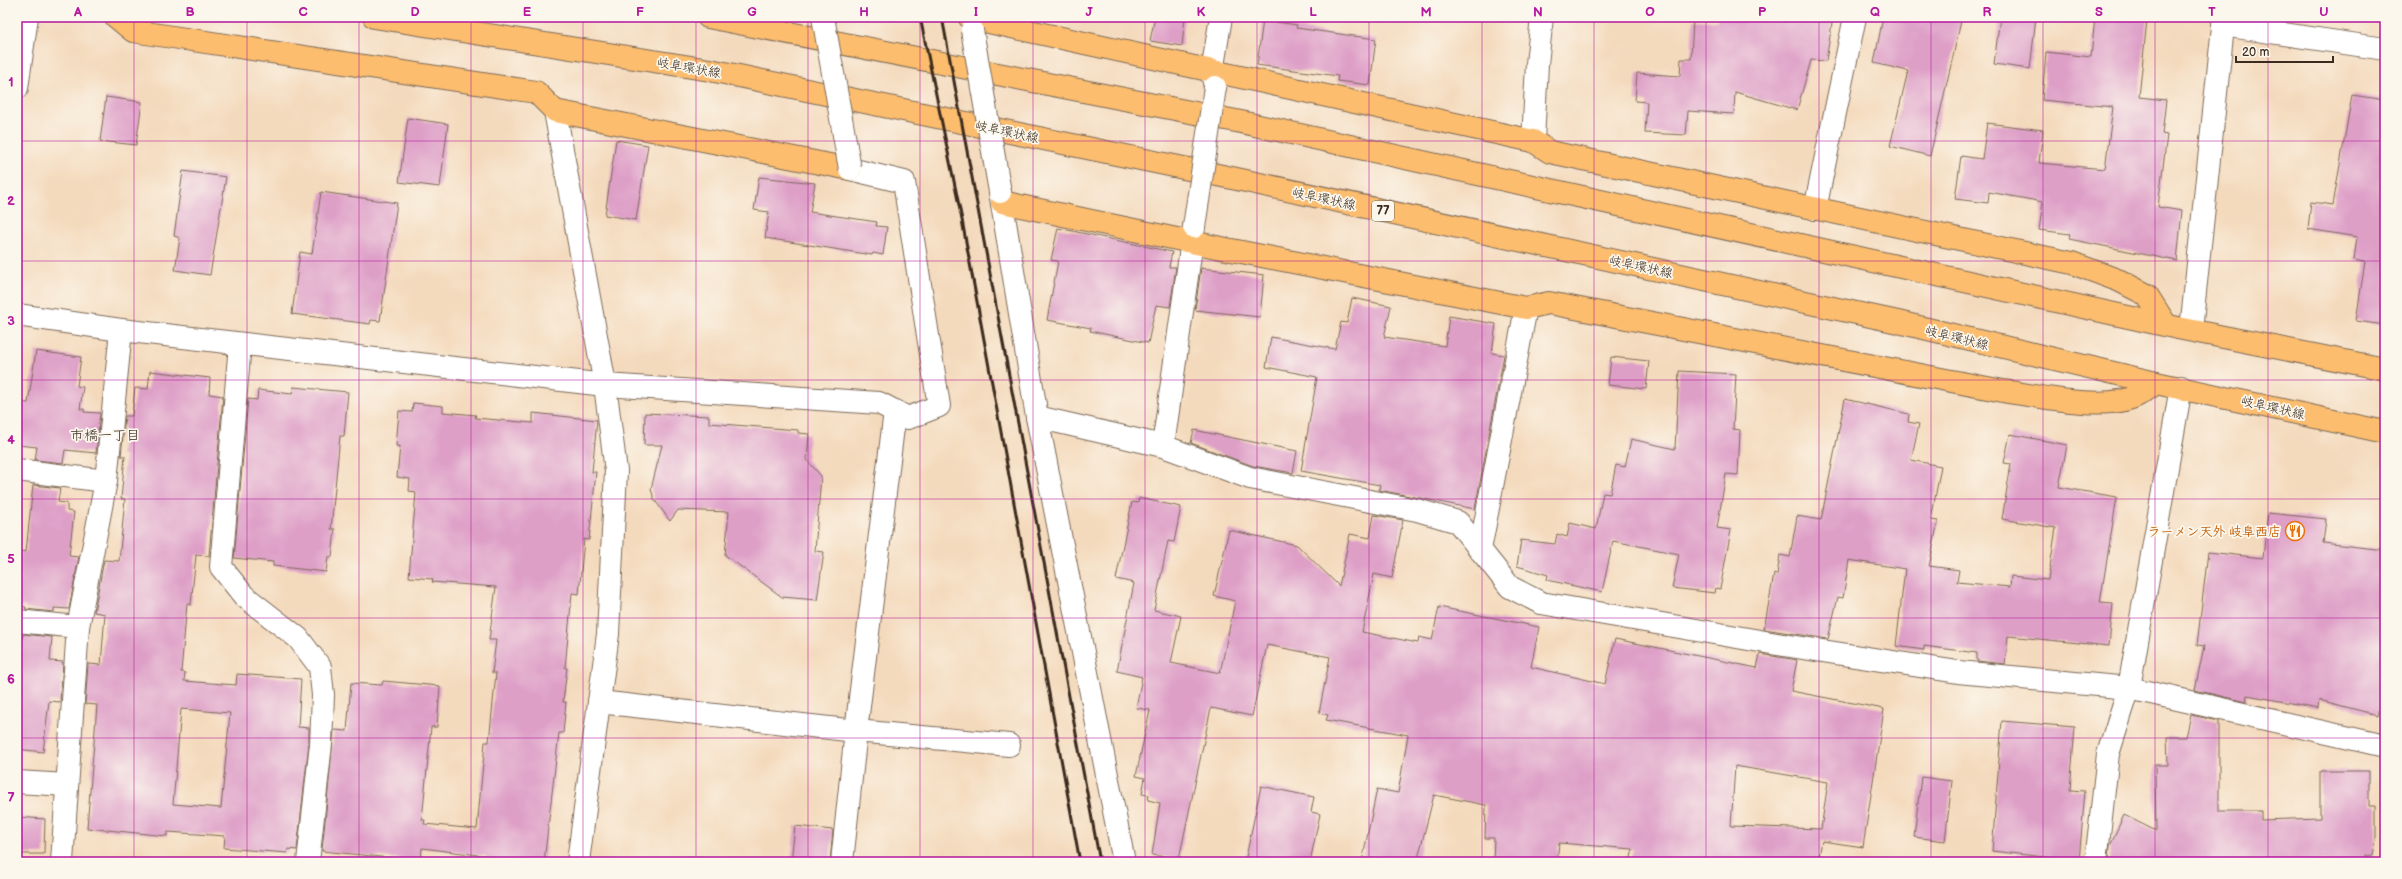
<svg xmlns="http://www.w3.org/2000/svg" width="2402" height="879" font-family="'Balsamiq Sans','Klee One',sans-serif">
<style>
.building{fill:#de9fc7;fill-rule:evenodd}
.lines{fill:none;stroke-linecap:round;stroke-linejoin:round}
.minor-casing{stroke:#7c6856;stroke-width:24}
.major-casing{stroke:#7c6856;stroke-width:24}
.minor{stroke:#fff;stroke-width:22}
.major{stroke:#fcbd6e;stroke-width:22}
.rail{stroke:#3b2a1e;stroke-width:3}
.minor-bridge-casing{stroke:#7c6856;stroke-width:24;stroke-linecap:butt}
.minor-bridge{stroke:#fff;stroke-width:22}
.grid{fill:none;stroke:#b5179e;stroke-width:1;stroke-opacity:0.55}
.labels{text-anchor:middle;stroke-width:3.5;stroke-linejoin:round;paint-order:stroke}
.shield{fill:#fbf7ec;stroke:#75685c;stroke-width:1}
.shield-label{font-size:12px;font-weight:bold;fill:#3b2a1e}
.street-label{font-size:13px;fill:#3b2a1e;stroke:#fbf7ec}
.food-label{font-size:13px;font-weight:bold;fill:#c56008;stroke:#fbf7ec;text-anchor:end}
.neighbourhood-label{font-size:14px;fill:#3b2a1e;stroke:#fbf7ec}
.neatline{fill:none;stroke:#b5179e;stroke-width:1.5}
.grid-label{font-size:13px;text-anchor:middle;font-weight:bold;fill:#b5179e}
</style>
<rect width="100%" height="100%" fill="#fbf7ec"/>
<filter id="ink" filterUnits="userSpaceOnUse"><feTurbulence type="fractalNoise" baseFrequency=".025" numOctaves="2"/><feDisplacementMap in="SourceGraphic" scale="8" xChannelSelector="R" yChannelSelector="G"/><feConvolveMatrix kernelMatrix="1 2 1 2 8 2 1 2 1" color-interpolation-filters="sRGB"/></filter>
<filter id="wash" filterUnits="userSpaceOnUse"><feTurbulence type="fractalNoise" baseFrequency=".012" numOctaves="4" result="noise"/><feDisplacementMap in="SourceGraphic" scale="16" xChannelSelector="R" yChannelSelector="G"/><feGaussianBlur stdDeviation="0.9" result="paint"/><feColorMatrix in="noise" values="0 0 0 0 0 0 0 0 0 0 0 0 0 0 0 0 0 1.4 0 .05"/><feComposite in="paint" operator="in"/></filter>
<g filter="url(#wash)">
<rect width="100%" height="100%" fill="#f4dabd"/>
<g id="blocks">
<g class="building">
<polygon points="1155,17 1185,17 1182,46 1150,41"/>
<polygon points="1718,17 1833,17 1826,61 1811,60 1797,110 1735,92 1734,114 1688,111 1686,135 1645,133 1647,102 1635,101 1637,73 1680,76 1681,59 1691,59 1693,20 1718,21"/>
<polygon points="1883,17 1962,17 1930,156 1890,146 1908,71 1874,63"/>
<polygon points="2000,17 2036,17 2030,69 1994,64"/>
<polygon points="2095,17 2135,17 2136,19 2147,20 2139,97 2166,100 2162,134 2167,135 2158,207 2182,211 2177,261 2069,239 2070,234 2039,230 2043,202 1989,192 1988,203 1955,199 1961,156 1982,159 1987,123 2043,130 2039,163 2105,169 2113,107 2042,100 2046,52 2091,57"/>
<polygon points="1263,20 1297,25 1296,28 1376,39 1370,85 1337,81 1338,76 1257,65"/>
<polygon points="2352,95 2385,100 2385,325 2356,321 2365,262 2354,260 2357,237 2308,229 2311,202 2333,205"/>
<polygon points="106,97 142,102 136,145 100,141"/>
<polygon points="408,118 448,124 440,187 399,182"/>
<polygon points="616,140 648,145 636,220 605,215"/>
<polygon points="183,171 226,177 210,275 175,270 180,238 174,236"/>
<polygon points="759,177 815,183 810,212 877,222 876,226 887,227 883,255 873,253 872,255 765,238 769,212 754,210"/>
<polygon points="321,192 397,203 380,321 371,320 370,324 292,314 300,252 312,254"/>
<polygon points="1058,228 1172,252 1169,267 1176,267 1170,307 1156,305 1148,343 1090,331 1091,328 1047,320 1058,261 1051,260"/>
<polygon points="1201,268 1264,275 1260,317 1195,310"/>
<polygon points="1352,298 1391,306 1384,337 1445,346 1449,316 1496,324 1492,353 1504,355 1475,509 1379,490 1380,485 1301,471 1317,377 1266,367 1271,337 1335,349 1341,322 1347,323"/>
<polygon points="36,351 81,357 77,386 83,387 80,409 84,409 84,412 100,413 96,453 65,450 63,463 35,460 37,447 17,445 17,402 28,403"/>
<polygon points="1611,357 1649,361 1646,389 1608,385"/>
<path d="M150 371 210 378 209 394 223 396 209 556 196 555 191 605 187 604 181 672 185 673 184 681 236 685 237 674 301 679 298 727 309 728V743L297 850 288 849 287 853 224 848 225 836 168 832 167 836 87 828 97 705 85 704 88 664 101 665 105 614 94 612 104 560 119 561 125 499H121L125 456H121L125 416H132L135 388 148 389ZM181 709 230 713 221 808 173 804Z"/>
<polygon points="1679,371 1736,374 1733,429 1740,430 1738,475 1726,474 1717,528 1731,530 1720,589 1716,588 1715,593 1672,588 1679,554 1613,541 1602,592 1547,580 1548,575 1517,566 1521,540 1555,544 1557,534 1567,537 1570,523 1596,529 1603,493 1610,494 1616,465 1625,467 1631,439 1675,449"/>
<polygon points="293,387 348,392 344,436 340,436 331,529 335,529 332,557 328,557 326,572 273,566 273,562 234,558 248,399 257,400 258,390 292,394"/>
<polygon points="1845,399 1909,414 1908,422 1919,424 1911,460 1941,466 1931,520 1938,521 1929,566 1959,570 1957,582 2010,587 2011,576 2048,580 2056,528 2002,519 2011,464 2004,463 2010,434 2067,445 2059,487 2117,497 2100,603 2113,604 2109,646 2008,636 2005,664 1977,661 1977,653 1924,646 1924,650 1896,646 1905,569 1849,560 1843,598 1838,597 1828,639 1764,629 1774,574 1777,575 1780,555 1790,557 1797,516 1821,520"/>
<polygon points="413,403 443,406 443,412 476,415 475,418 533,423 533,413 597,420 592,472 596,472 589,540 584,539 579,594 572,593 565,668 567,668 563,702 566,702 563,733 559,733 544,862 485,862 486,856 422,848 421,861 322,851 334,730 347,731 351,683 382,685 383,681 440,686 437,727 431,727 422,820 425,820 424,824 477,829 485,742 489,742 496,673 492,673 496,640 489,640 496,587 432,582 433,579 409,577 416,492 409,491 410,479 397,477 400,446 396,446 399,411 412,412"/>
<polygon points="645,413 709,416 709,423 798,430 798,433 809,434 807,460 821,476 815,551 824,552 817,600 782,597 725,555 729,512 678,510 670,521 654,499 651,489 662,445 644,445"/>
<polygon points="1194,430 1297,451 1293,473 1253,466 1191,443"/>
<polygon points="33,485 60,488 58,502 67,503 67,511 74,512 69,556 79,557 69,609 54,608 54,612 25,609 26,607 17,606 17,555 21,556 21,551 26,552"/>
<path d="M1139 498 1181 507 1174 542 1168 541 1154 610 1181 616 1171 663 1220 673 1235 601 1214 596 1229 530 1297 545 1339 586 1350 534 1370 538 1374 515 1403 520 1392 578 1374 574 1362 632 1418 643 1419 637 1432 640 1439 607 1539 627 1531 667 1605 684 1615 639 1757 668 1760 654 1797 660 1791 691 1884 709 1863 847 1822 841 1818 862H1630L1633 849 1559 843 1557 862H1493L1494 838H1485L1486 805 1434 795 1417 862H1362L1377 789 1398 793 1408 735 1326 720 1328 715 1319 713 1330 657 1267 645 1252 716 1211 708 1179 859 1152 855 1160 803 1148 800 1149 795 1142 794 1145 778 1136 776 1150 710 1136 708 1142 677 1117 671 1134 583 1116 579 1132 502 1138 503ZM1735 766 1828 782 1821 829 1731 826Z"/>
<polygon points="2268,513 2326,519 2323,543 2385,550 2385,682 2377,715 2319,700 2318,708 2247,695 2246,702 2195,690 2204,646 2197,645 2208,552 2263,558"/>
<polygon points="23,634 52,637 50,661 63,662 60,702 49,701 43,752 17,749 17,673 19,673"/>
<polygon points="2191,715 2219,721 2219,811 2261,811 2261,820 2320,818 2320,771 2369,771 2369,806 2376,806 2376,840 2373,855 2365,856 2365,862 2109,862 2110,845 2124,815 2156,831 2155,765 2168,765 2167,737 2186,737"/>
<polygon points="2002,721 2075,727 2070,790 2085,791 2079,861 1992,851"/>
<polygon points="1921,777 1952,781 1945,841 1914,837"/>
<polygon points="1261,786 1314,797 1311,812 1320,814 1310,862 1245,862"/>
<polygon points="17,817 45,819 44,854 17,854"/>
<polygon points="795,826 833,830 830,862 791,862"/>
</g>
</g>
</g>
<g filter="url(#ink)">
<use href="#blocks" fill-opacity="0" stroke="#7c6856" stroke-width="1"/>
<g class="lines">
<defs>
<g id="minor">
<polyline points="2223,25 2385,49"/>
<polyline points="1215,87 1212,72 1221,17"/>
<polyline points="17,88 27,17"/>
<polyline points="555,111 605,385 616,471 608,634 578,862"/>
<polyline points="1533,141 1537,64 1542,17"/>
<polyline points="1000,192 1037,417 1124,862"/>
<polyline points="1815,209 1855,17"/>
<polyline points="17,315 121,330 605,385 879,403 908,418 939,406 904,182 850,169"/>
<polyline points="2191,330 2224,17"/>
<polyline points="240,344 221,567 244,596 298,638 320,667 323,695 321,744 308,862"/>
<polyline points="1037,417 1163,446 1250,478 1417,510 1458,522 1510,587 1541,603 1777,644 1958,672 2129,688 2385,746"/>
<polyline points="1163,446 1194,227"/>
<polyline points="17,470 106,481"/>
<polyline points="1480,550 1526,308"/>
<polyline points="17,621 78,627"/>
<polyline points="599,702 856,731 895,411"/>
<polyline points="17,782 67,785"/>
<polyline points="62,862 78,627 106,481 121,330"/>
<polyline points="842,862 856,731 1009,745"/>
<polyline points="2096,862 2108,754 2129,688 2181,387"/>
</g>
<g id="major">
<polyline points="116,17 133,31 536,92 555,111 850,169"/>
<polyline points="374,17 710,70 1232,178 1898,322 2156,383 2385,432"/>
<polyline points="708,17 1241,122 2178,328 2385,369"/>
<polyline points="970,18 1533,141 1550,152 2072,263 2120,281 2147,295 2166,325"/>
<path d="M1002 202 1191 242 1526 308 1549 303 2003 391C2038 396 2108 412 2138 395 2144 392 2150 387 2156 383"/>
</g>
</defs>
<use href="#minor" class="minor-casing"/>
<use href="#major" class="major-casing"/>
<use href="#minor" class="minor"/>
<use href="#major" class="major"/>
<g class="rail">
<polyline points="920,17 962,220 1080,862"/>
<polyline points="942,17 1100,862"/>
</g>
<defs>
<g id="minor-bridge">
<polyline points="823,17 850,169"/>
<polyline points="972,30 1000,192"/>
<polyline points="1194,227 1215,87"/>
</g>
</defs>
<use href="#minor-bridge" class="minor-bridge-casing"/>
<use href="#minor-bridge" class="minor-bridge"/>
</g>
</g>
<path class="grid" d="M134 17V862M247 17V862M359 17V862M471 17V862M583 17V862M696 17V862M808 17V862M920 17V862M1033 17V862M1145 17V862M1257 17V862M1369 17V862M1482 17V862M1594 17V862M1706 17V862M1819 17V862M1931 17V862M2043 17V862M2155 17V862M2268 17V862M17 141H2385M17 261H2385M17 380H2385M17 499H2385M17 618H2385M17 738H2385"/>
<defs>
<symbol id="restaurant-ring" viewBox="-11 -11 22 22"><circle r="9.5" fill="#fbf7ec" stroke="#e8710a" stroke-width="1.5"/><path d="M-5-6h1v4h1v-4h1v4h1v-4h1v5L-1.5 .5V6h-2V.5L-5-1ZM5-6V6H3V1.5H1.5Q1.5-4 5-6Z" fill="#e8710a"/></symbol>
</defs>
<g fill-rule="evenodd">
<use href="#restaurant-ring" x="2284" y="520" width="22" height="22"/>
</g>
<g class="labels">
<rect class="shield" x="1372" y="201" width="22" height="20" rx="3"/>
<g class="shield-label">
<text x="1383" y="215">77</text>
</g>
<g class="street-label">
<text transform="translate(689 67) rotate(10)" y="5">岐阜環状線</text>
<text transform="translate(1007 131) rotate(12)" y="5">岐阜環状線</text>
<text transform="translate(1324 198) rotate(12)" y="5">岐阜環状線</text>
<text transform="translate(1641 266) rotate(12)" y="5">岐阜環状線</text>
<text transform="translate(1957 337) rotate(14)" y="5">岐阜環状線</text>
<text transform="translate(2273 407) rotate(13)" y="5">岐阜環状線</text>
</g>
<g class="food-label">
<text x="2281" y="536">ラーメン天外 岐阜西店</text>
</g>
<g class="neighbourhood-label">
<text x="105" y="440">市橋一丁目</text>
</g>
</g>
<rect width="2402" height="879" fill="none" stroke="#fbf7ec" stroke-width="44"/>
<path d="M2236 56v6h97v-6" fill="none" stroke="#3b2a1e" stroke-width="2"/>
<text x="2242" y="56" font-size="12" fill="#3b2a1e" stroke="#fbf7ec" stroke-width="3" paint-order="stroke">20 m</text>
<rect x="22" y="22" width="2358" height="835" class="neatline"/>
<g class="grid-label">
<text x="78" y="16">A</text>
<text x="190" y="16">B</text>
<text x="303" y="16">C</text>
<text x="415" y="16">D</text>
<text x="527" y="16">E</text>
<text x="640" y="16">F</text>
<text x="752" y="16">G</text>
<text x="864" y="16">H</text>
<text x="976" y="16">I</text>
<text x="1089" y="16">J</text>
<text x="1201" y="16">K</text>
<text x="1313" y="16">L</text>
<text x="1426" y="16">M</text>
<text x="1538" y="16">N</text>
<text x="1650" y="16">O</text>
<text x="1762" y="16">P</text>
<text x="1875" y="16">Q</text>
<text x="1987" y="16">R</text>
<text x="2099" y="16">S</text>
<text x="2212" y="16">T</text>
<text x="2324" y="16">U</text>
<text x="11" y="86">1</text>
<text x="11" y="205">2</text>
<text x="11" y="325">3</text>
<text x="11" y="444">4</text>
<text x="11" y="563">5</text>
<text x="11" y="683">6</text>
<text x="11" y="802">7</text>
</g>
</svg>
